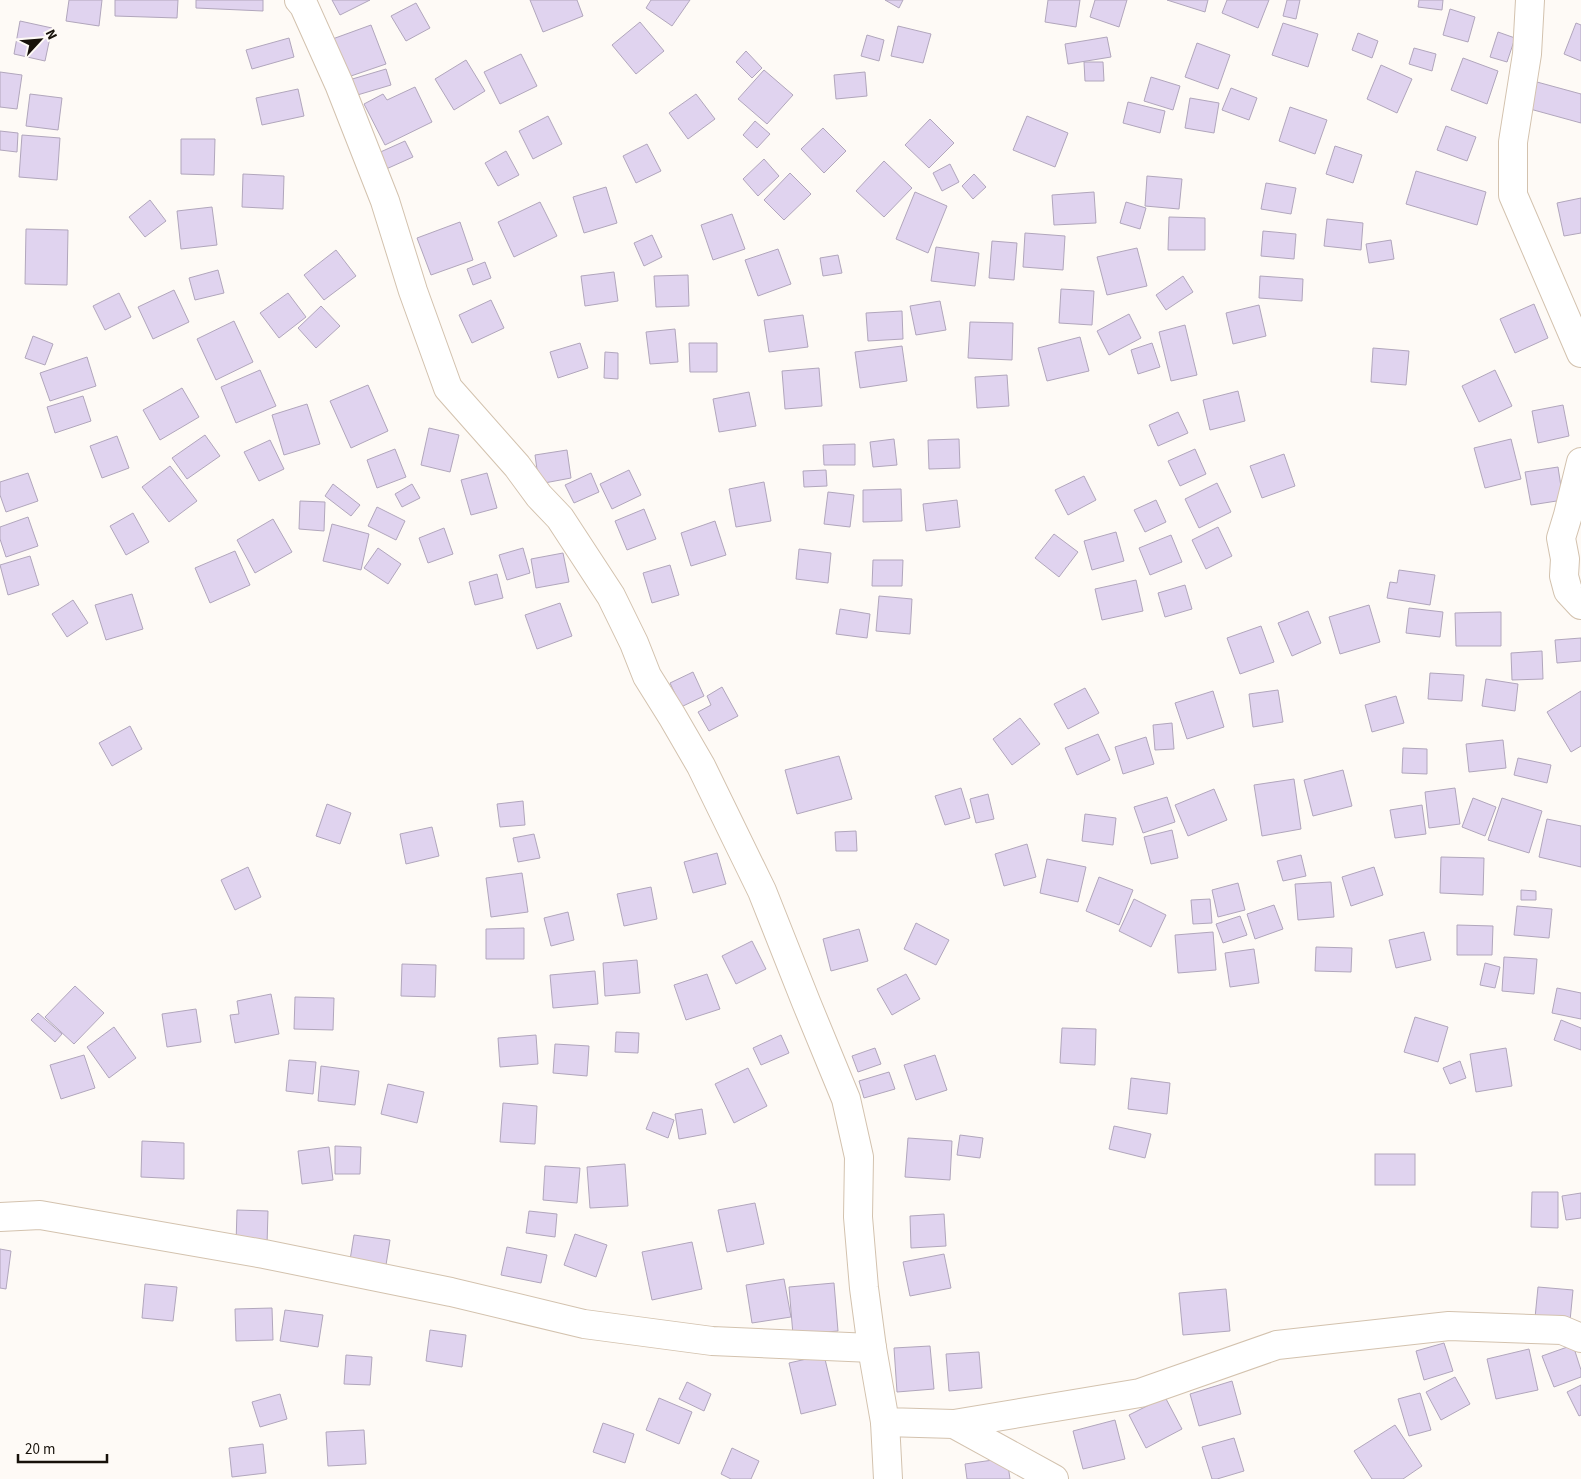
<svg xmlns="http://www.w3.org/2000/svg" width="1581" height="1479" font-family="'Source Sans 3',sans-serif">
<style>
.building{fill:#e0d3ef;stroke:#b1a6bc}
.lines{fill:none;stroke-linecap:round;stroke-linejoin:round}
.minor-casing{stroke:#d3c2ae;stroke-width:30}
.minor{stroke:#fff;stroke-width:28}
</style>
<rect width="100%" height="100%" fill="#fefaf6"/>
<g class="building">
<polygon points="69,0 102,0 99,26 66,21"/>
<polygon points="115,0 178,0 177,18 115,16"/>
<polygon points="196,0 263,0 263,11 196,8"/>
<polygon points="332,0 370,0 340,15"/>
<polygon points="530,0 577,0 583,16 543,32"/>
<polygon points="651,0 690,0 672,26 646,8"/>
<polygon points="885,0 903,0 899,8"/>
<polygon points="1048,0 1080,0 1076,27 1045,22"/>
<polygon points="1095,0 1127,0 1119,27 1090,17"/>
<polygon points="1167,0 1208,0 1205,12"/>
<polygon points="1227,0 1269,0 1258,28 1222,13"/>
<polygon points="1287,0 1300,0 1296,19 1283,16"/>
<polygon points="1419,0 1443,0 1442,10 1418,7"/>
<polygon points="416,3 430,28 406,41 391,16"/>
<polygon points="1450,9 1475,17 1468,42 1443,35"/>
<polygon points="20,21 52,28 45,61 14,54"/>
<polygon points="640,22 664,51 636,74 612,45"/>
<polygon points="1283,23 1318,34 1308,67 1272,55"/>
<polygon points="1576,23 1581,25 1581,61 1564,54"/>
<polygon points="371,25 386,64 348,77 327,41"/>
<polygon points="898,26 931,34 923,63 891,56"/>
<polygon points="1498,32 1515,38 1507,62 1490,57"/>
<polygon points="1358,33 1378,41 1372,58 1352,50"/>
<polygon points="867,35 884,40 879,61 861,56"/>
<polygon points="1107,37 1111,57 1068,64 1065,44"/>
<polygon points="289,38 294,57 252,69 246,50"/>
<polygon points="1197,43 1230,55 1218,89 1185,77"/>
<polygon points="1414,48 1436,54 1432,71 1409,64"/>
<polygon points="746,51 762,68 752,78 736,62"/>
<polygon points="521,54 537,86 500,104 484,72"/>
<polygon points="1463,58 1498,71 1487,104 1451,90"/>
<polygon points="466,60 485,91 454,110 435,79"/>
<polygon points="1084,62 1103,62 1104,81 1085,81"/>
<polygon points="1381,65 1412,79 1397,113 1367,99"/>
<polygon points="386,69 391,85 354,96 349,80"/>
<polygon points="764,70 793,95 767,124 738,99"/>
<polygon points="0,72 22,75 17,109 0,107"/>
<polygon points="865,72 867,96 836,99 834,75"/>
<polygon points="1151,77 1180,86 1173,110 1144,101"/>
<polygon points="1537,82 1581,94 1581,123 1530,109"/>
<polygon points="415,87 432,122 385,145 364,104 383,94 387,100"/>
<polygon points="1231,88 1257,98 1249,120 1222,110"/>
<polygon points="298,89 304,116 262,125 256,98"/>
<polygon points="30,94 62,98 58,130 26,126"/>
<polygon points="696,94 715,119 688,139 669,113"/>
<polygon points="1190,98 1219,103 1214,133 1185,128"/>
<polygon points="1128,102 1165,111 1160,133 1123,123"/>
<polygon points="1290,107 1327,120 1315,154 1279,141"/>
<polygon points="548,116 562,144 533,159 519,131"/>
<polygon points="1027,116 1068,133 1055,167 1013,150"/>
<polygon points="930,119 954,143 929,168 905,145"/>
<polygon points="755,121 770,134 757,148 743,135"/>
<polygon points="1446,126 1476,137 1467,161 1437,150"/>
<polygon points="823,128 846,151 824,173 801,149"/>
<polygon points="0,131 18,133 17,152 0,150"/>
<polygon points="22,135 60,138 57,180 19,177"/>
<polygon points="181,139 215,139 214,175 181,174"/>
<polygon points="405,141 413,157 384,170 376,154"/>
<polygon points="647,144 661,171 636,183 623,156"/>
<polygon points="1335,146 1362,155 1353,183 1326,174"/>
<polygon points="506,151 519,175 498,186 485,163"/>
<polygon points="764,159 779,176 758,196 743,179"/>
<polygon points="884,161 912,188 884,217 856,191"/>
<polygon points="950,164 959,182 942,191 933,173"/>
<polygon points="1416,171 1486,192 1477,225 1406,204"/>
<polygon points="790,173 811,194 784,220 764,200"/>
<polygon points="243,174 284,176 283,209 242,207"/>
<polygon points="974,174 986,187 973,199 962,186"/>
<polygon points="1147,176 1182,179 1179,209 1145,206"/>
<polygon points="1266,183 1296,188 1291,214 1261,209"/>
<polygon points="606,187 617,223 584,233 573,197"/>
<polygon points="915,192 947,206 928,253 896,239"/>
<polygon points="1094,192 1096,223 1054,225 1052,195"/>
<polygon points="1581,198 1581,233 1564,236 1557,203"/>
<polygon points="150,200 166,221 145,237 129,217"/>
<polygon points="540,202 557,236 514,257 498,222"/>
<polygon points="1126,202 1146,208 1140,229 1120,223"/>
<polygon points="212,207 217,245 181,249 177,211"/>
<polygon points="732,214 745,249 713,260 701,225"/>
<polygon points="1169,217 1205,218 1205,250 1168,250"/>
<polygon points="1327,219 1363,223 1361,250 1324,246"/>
<polygon points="460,222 473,260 431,275 417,238"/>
<polygon points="26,229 68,230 67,285 25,284"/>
<polygon points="1263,231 1296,234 1294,259 1261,256"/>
<polygon points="1025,233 1065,236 1063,270 1023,267"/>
<polygon points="652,235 662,257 644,266 634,243"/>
<polygon points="1391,240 1394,259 1369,263 1366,244"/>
<polygon points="992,241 1017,243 1014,280 989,278"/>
<polygon points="936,247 979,253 975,286 931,281"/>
<polygon points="1137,248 1147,286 1107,295 1097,257"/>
<polygon points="778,249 791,284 758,296 745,260"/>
<polygon points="336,250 356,276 324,300 304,275"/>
<polygon points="838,255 842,273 823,276 820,258"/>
<polygon points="485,262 491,278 473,285 467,269"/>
<polygon points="218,270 224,293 195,300 189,278"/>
<polygon points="614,272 618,301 585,306 581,276"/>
<polygon points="688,275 689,306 656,307 654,276"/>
<polygon points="1183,276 1193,292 1166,310 1156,295"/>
<polygon points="1260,276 1303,279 1302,301 1259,298"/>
<polygon points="1061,289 1094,291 1092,325 1059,323"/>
<polygon points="174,290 189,322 153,339 138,307"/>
<polygon points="119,293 131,317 105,330 93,306"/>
<polygon points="288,293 306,317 279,338 260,313"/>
<polygon points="491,300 504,328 472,343 459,315"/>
<polygon points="940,301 946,330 916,335 910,306"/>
<polygon points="1534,304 1548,338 1515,353 1500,319"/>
<polygon points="1259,305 1266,336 1233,344 1226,313"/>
<polygon points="321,306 340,326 316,348 298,328"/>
<polygon points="902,311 903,339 868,341 866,313"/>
<polygon points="1129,314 1141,338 1109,355 1097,331"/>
<polygon points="803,315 808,347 769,352 764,320"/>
<polygon points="234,321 253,362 216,380 197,339"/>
<polygon points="970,322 1013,323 1012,360 968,358"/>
<polygon points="1185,325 1197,375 1171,381 1159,332"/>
<polygon points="675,329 678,362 650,364 646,332"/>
<polygon points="33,336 53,344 45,365 25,358"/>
<polygon points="1080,337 1089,371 1047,381 1038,348"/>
<polygon points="580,343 588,368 558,378 550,352"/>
<polygon points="689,343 717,343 717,372 690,372"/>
<polygon points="1152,343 1160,367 1138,374 1131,350"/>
<polygon points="902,346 907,381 860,388 855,352"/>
<polygon points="1373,348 1409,351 1406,385 1371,382"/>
<polygon points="605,352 618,353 618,379 604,378"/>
<polygon points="87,357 96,386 50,401 40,373"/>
<polygon points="819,368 822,406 785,409 782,371"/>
<polygon points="260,370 276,406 236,423 221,387"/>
<polygon points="1495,370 1512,406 1479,422 1462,386"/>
<polygon points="1007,375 1009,406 977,408 975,377"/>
<polygon points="368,385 388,431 351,448 330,401"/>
<polygon points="182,388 199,417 160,440 143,410"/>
<polygon points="1238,391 1245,421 1210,430 1203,400"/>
<polygon points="749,392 756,426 719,432 713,399"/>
<polygon points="83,396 91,421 55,433 47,407"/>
<polygon points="307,404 320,444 284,455 272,415"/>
<polygon points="1563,405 1569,436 1538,443 1532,411"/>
<polygon points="1178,412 1188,433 1158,446 1149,425"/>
<polygon points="429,428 459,435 450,472 421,465"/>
<polygon points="205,435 220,456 187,479 172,458"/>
<polygon points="117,436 129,468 102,478 90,446"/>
<polygon points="894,439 897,465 873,467 870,442"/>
<polygon points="959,439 960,468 929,469 928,440"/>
<polygon points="1511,439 1521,479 1485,488 1474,448"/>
<polygon points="270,440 284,469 259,481 244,452"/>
<polygon points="855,444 855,465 824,465 823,445"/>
<polygon points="395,449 406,477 377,488 367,460"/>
<polygon points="1195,449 1206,474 1180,486 1168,461"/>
<polygon points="567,450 571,478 539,484 535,455"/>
<polygon points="1284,454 1295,486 1262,498 1250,466"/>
<polygon points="170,466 197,501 169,522 142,487"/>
<polygon points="1558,467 1563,500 1531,505 1525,472"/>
<polygon points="629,470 641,495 612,509 600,484"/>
<polygon points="826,470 827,486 804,487 803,471"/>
<polygon points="28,473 38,501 6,512 0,495 0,482"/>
<polygon points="487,473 497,508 471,515 461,480"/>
<polygon points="591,473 599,492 574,503 565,485"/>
<polygon points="1084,476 1096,500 1068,515 1055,490"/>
<polygon points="764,482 771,521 736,527 729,489"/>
<polygon points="1217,483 1231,512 1199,528 1185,499"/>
<polygon points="333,484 360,505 351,516 325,496"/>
<polygon points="412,484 420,498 402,507 395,494"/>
<polygon points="901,489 902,521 863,522 863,490"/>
<polygon points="828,492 854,495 850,527 824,524"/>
<polygon points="957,500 960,527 926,531 923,504"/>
<polygon points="1156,500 1166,522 1145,532 1134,510"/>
<polygon points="300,501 325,502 324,531 299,529"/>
<polygon points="377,507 405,521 396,540 368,526"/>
<polygon points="644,509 656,539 627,550 615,521"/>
<polygon points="133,513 149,542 126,555 110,526"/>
<polygon points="28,517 38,546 6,557 0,539 0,527"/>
<polygon points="273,519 292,552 255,573 237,540"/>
<polygon points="715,521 726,555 691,566 681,533"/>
<polygon points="332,524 369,534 361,570 323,561"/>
<polygon points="1218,527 1232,556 1206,569 1192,540"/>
<polygon points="444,528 453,554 428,563 419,538"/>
<polygon points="1116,532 1124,561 1092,570 1084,541"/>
<polygon points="1054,534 1078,552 1059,577 1035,558"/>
<polygon points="1171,535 1182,562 1150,575 1139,548"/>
<polygon points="378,548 401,564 388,584 364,568"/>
<polygon points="523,548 530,573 507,580 499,555"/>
<polygon points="799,549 831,553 828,583 796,579"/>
<polygon points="235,551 250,585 210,603 195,568"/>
<polygon points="563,553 569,582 536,588 531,559"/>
<polygon points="30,556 39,585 8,595 0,565"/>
<polygon points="873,560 903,560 902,586 872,586"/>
<polygon points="670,565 679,595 652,603 643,573"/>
<polygon points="1399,570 1435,575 1430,605 1387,598 1390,582 1397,583"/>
<polygon points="497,574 503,598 475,605 469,582"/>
<polygon points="1136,580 1143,611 1102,620 1095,589"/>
<polygon points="1185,585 1192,609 1165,617 1158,593"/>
<polygon points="132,594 143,629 106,640 95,605"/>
<polygon points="879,596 912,599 910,634 876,631"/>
<polygon points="73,600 88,623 67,637 52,614"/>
<polygon points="560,603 572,636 537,649 525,615"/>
<polygon points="1369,605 1380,642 1340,654 1329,617"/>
<polygon points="1409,608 1443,612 1440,637 1406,633"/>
<polygon points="840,609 870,614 867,638 836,634"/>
<polygon points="1308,611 1321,643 1292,656 1278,623"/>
<polygon points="1501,612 1501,646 1456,646 1455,613"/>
<polygon points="1261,626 1274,662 1240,674 1227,638"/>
<polygon points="1581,638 1581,661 1557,663 1555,640"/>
<polygon points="1542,651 1543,679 1512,680 1511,653"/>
<polygon points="693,672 704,696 681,707 670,683"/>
<polygon points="1430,673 1464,675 1462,701 1428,699"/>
<polygon points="1486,679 1518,684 1515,711 1482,706"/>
<polygon points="722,687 738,716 709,731 698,712 711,705 707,696"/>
<polygon points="1085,688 1099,713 1068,729 1054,704"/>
<polygon points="1278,690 1283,722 1253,727 1249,694"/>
<polygon points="1213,691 1224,727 1187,739 1175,703"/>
<polygon points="1581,691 1581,746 1571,752 1547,712"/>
<polygon points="1396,696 1404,723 1372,732 1365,705"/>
<polygon points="1020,718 1040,744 1012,765 993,739"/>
<polygon points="1172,723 1174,749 1155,750 1153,725"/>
<polygon points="130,726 142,749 112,766 99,743"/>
<polygon points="1098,734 1110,760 1077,775 1065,748"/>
<polygon points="1146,737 1154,764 1123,774 1115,747"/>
<polygon points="1503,740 1506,768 1469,772 1466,744"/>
<polygon points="1403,748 1427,749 1427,774 1402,773"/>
<polygon points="839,756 852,799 797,814 785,770"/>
<polygon points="1518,758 1551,765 1547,783 1514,775"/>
<polygon points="1343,770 1352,806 1313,816 1304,780"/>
<polygon points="1294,779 1301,829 1262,836 1254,785"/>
<polygon points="961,788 970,818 945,825 935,796"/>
<polygon points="1455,788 1460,824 1429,828 1425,792"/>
<polygon points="1214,789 1227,820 1188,836 1175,805"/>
<polygon points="988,794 994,819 976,823 970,799"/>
<polygon points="1167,797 1175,822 1143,833 1134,807"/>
<polygon points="1473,798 1496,807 1485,836 1462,827"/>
<polygon points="1502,798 1542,811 1529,853 1488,840"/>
<polygon points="523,801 525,825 500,827 497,804"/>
<polygon points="327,804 351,813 340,844 316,836"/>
<polygon points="1422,805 1426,834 1395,838 1390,810"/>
<polygon points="1085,814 1116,818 1113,845 1082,841"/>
<polygon points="1547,819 1581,826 1581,867 1539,857"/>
<polygon points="432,827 439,856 406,864 400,834"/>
<polygon points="1172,830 1178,858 1151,864 1144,837"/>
<polygon points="856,831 857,851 836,851 835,832"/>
<polygon points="534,834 540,858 518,862 513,838"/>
<polygon points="1027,844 1036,877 1004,886 995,854"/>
<polygon points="717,853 726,884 693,893 684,862"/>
<polygon points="1301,855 1306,876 1283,881 1277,861"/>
<polygon points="1441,857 1484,858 1483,895 1440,893"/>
<polygon points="1047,859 1086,867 1078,902 1040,893"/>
<polygon points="248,867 261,897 235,910 221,880"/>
<polygon points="1374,867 1383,895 1351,906 1342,877"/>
<polygon points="522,873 528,912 491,917 486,878"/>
<polygon points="1099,877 1133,890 1119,925 1086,911"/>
<polygon points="1331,882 1334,917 1298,920 1295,884"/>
<polygon points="1238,883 1245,910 1218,917 1212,890"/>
<polygon points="651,887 657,919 624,926 617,894"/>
<polygon points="1521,890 1536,891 1536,900 1521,900"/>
<polygon points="1134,899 1166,915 1151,947 1119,931"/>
<polygon points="1210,899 1212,923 1193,924 1191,900"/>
<polygon points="1274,905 1283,929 1255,939 1247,914"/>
<polygon points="1517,906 1552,909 1549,938 1514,935"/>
<polygon points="568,912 574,940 551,946 544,918"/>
<polygon points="1240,916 1247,935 1223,943 1216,924"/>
<polygon points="916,923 949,940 936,965 904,949"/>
<polygon points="1457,925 1493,926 1492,955 1457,955"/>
<polygon points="524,928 524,959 486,959 486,929"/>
<polygon points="859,929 868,961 831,971 823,939"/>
<polygon points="1213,932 1216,970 1178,973 1175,935"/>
<polygon points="1424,932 1431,960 1396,968 1389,940"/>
<polygon points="752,941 766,969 736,984 722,956"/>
<polygon points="1316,947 1352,948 1351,972 1315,971"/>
<polygon points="1254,949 1259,983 1230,987 1225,953"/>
<polygon points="1504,957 1537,959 1534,994 1502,991"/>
<polygon points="637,960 640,993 605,996 603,963"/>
<polygon points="1485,963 1500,967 1495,988 1480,985"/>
<polygon points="402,964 436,965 435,997 401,996"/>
<polygon points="595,971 598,1004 553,1008 550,975"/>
<polygon points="707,974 720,1009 686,1020 674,985"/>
<polygon points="906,974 920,999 892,1015 877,989"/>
<polygon points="75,986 104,1013 74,1044 45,1017"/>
<polygon points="1557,988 1581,993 1581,1019 1552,1013"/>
<polygon points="271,994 279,1034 235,1043 230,1015 239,1014 237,1001"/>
<polygon points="295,997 334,998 333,1030 294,1029"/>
<polygon points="196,1009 201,1042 167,1047 162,1014"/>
<polygon points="38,1013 62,1034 55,1042 31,1020"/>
<polygon points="1415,1017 1448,1027 1438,1062 1404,1052"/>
<polygon points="1561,1020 1581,1028 1581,1050 1554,1040"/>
<polygon points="114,1027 136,1058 109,1078 87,1047"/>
<polygon points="1062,1028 1096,1029 1095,1065 1060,1063"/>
<polygon points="616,1032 639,1033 638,1053 615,1052"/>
<polygon points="536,1035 538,1064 500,1067 498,1038"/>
<polygon points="781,1035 789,1053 761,1065 753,1048"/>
<polygon points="555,1044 589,1046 587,1076 553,1073"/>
<polygon points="875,1048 881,1064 858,1072 852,1056"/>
<polygon points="1506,1048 1512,1086 1476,1092 1470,1054"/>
<polygon points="84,1055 95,1088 61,1099 50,1065"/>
<polygon points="935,1055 947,1090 916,1100 904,1065"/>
<polygon points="289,1060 316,1062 313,1094 286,1091"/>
<polygon points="1460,1061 1466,1078 1450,1084 1443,1068"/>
<polygon points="321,1066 359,1071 355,1105 318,1101"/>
<polygon points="748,1068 767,1106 734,1123 715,1084"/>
<polygon points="889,1072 895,1089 864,1098 859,1081"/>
<polygon points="1131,1078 1170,1083 1167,1114 1128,1109"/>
<polygon points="388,1084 424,1092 417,1123 381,1114"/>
<polygon points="503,1103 537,1106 535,1144 500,1142"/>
<polygon points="702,1109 706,1134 679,1139 675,1114"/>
<polygon points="653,1112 674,1120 668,1138 646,1129"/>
<polygon points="1114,1126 1151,1134 1145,1158 1109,1149"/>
<polygon points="960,1135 983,1138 980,1158 957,1155"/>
<polygon points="908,1138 952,1141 950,1180 905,1177"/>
<polygon points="142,1141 184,1143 184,1179 141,1177"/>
<polygon points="335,1146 361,1147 360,1174 335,1174"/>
<polygon points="329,1147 333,1180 302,1184 298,1151"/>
<rect x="1375" y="1154" width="40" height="31"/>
<polygon points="625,1164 628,1206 590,1208 587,1167"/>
<polygon points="545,1166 580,1168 577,1203 543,1200"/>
<polygon points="1532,1192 1558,1192 1558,1228 1531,1227"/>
<polygon points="1581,1193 1581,1218 1566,1220 1562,1196"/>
<polygon points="755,1203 764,1244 727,1252 718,1210"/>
<polygon points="237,1210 268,1211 267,1245 236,1244"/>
<polygon points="529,1211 557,1214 555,1237 526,1233"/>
<polygon points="944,1214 946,1246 911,1248 910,1216"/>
<polygon points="575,1234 607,1245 596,1277 564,1265"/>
<polygon points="354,1235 390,1240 386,1265 350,1260"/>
<polygon points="692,1242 702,1289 652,1300 642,1252"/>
<polygon points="507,1247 547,1255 541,1283 501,1275"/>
<polygon points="0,1249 11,1251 6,1289 0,1288"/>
<polygon points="944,1254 951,1288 910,1296 903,1262"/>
<polygon points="784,1279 791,1317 752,1323 746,1285"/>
<polygon points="834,1283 838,1331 793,1335 789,1287"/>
<polygon points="145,1284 177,1287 173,1321 142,1318"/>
<polygon points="1538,1287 1573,1290 1570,1321 1535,1318"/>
<polygon points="1226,1289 1230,1331 1183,1335 1179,1293"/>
<polygon points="272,1308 273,1340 236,1341 235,1309"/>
<polygon points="285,1310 323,1315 318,1347 280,1341"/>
<polygon points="430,1330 466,1335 462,1367 426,1361"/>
<polygon points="1444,1343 1453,1371 1424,1380 1416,1351"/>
<polygon points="1573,1345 1581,1370 1581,1377 1554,1387 1542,1356"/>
<polygon points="930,1346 934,1389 897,1392 894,1348"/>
<polygon points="1529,1349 1538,1390 1496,1399 1487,1359"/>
<polygon points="979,1352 982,1388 949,1391 946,1354"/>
<polygon points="346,1355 372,1357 370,1385 344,1384"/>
<polygon points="824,1355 836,1405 801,1414 789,1363"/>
<polygon points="1455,1377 1470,1404 1441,1420 1426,1392"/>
<polygon points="1232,1381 1241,1414 1199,1426 1190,1394"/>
<polygon points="687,1382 711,1394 704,1411 679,1399"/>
<polygon points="1581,1385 1581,1415 1579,1416 1567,1392"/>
<polygon points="1420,1393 1431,1430 1409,1436 1398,1399"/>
<polygon points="280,1394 287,1419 260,1427 252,1402"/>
<polygon points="1165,1397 1182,1429 1146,1448 1129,1415"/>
<polygon points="659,1398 692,1412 679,1444 646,1430"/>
<polygon points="1115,1420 1125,1459 1083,1469 1073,1431"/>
<polygon points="603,1423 634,1434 625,1463 593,1452"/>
<polygon points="1395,1425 1422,1466 1403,1479 1372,1479 1354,1451"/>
<polygon points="364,1430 366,1464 328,1466 326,1432"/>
<polygon points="1234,1438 1244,1471 1217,1479 1212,1479 1202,1447"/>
<polygon points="263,1444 266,1473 232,1477 229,1448"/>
<polygon points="732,1448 759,1461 751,1479 731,1479 721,1474"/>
<polygon points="1007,1458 1010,1479 967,1479 965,1464"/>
</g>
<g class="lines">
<defs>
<g id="minor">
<polyline points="299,0 304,6 339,84 385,201 413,291 448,388 517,466 539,496 560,518 611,596 634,643 647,676 672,716 701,766 762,891 806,1002 846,1099 859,1157 858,1217 864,1288 872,1348 885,1422 954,1424 1054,1479"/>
<polyline points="1530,0 1527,54 1513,142 1513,195 1581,353"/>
<polyline points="1581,462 1568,515 1561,538 1565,559 1564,576 1568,591 1581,605"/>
<polyline points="0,1217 40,1215 264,1254 451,1292 584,1324 712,1341 872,1348"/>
<polyline points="885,1422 888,1479"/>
<polyline points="954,1424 1140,1393 1277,1345 1449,1326 1562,1330 1581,1338"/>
</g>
</defs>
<use href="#minor" class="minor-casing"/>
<use href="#minor" class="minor"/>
</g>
<g transform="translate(40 40) rotate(64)" stroke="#fefaf6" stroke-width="4" paint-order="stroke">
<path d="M0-4L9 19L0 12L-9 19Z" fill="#17110a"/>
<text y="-8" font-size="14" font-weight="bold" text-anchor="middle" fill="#17110a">N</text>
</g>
<path d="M18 1454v8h89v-8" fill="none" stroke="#17110a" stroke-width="2.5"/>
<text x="25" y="1454" font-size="15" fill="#17110a" stroke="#fefaf6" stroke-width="4" paint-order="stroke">20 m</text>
</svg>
